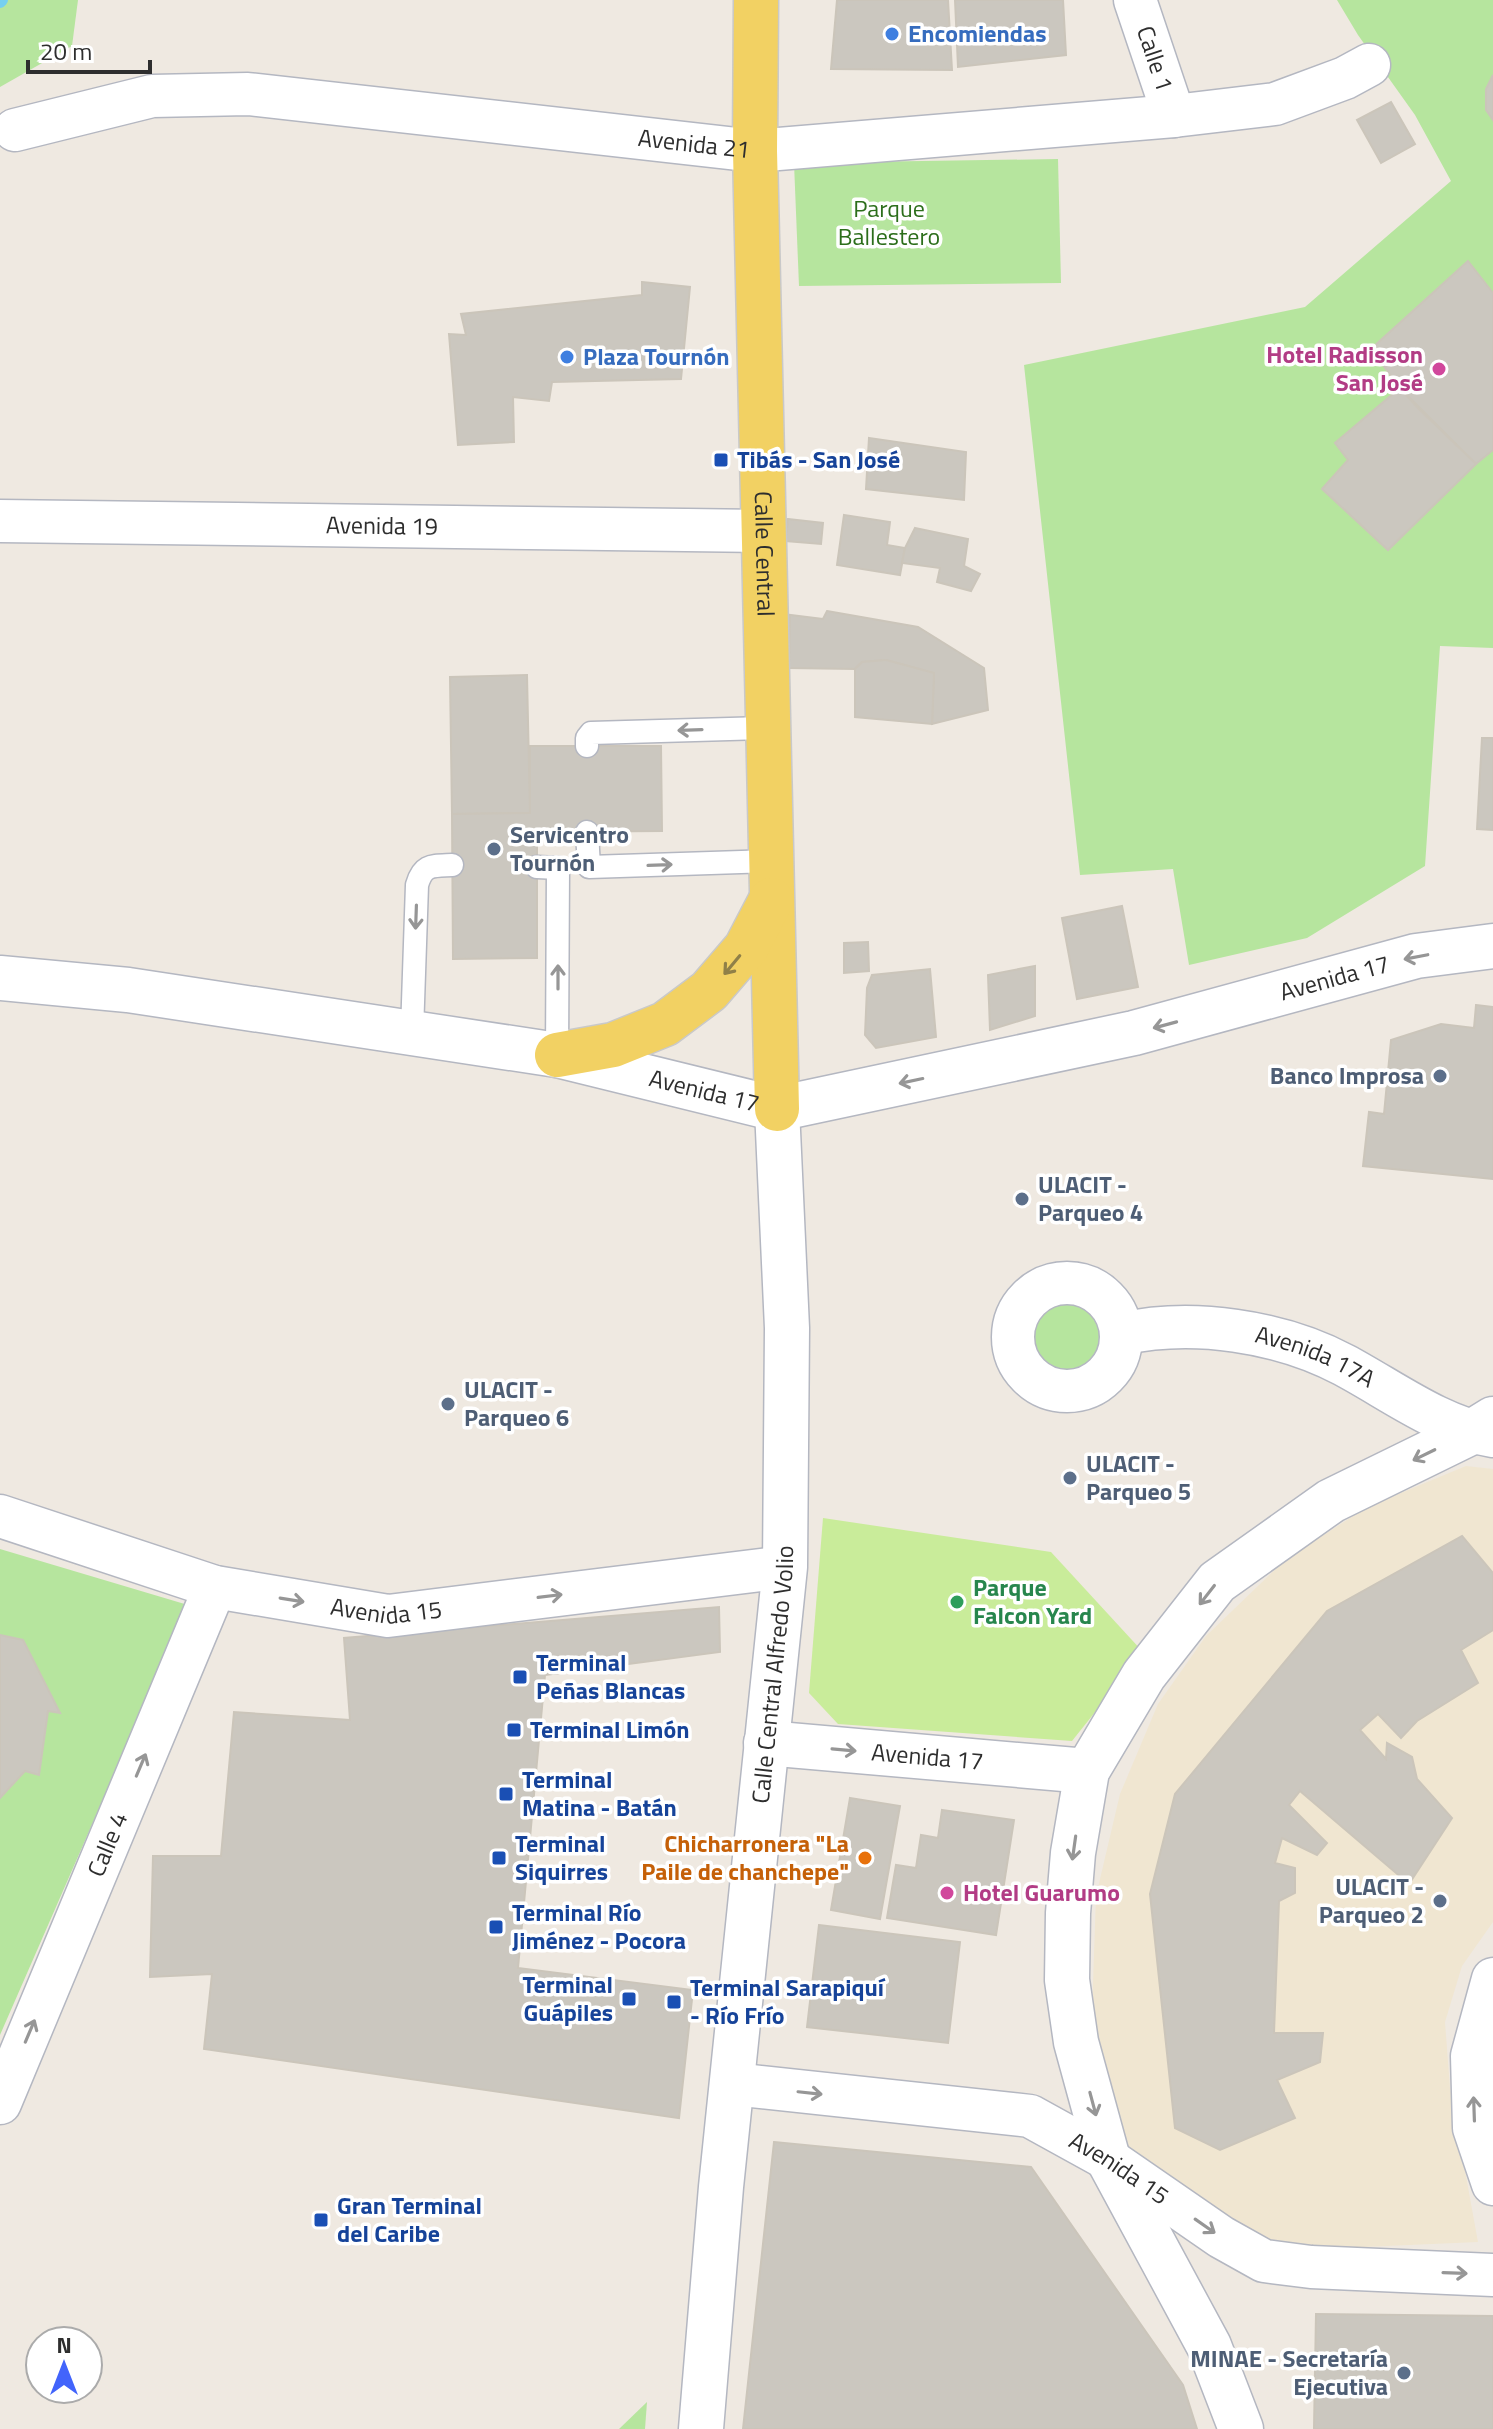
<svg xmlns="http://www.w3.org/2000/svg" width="1493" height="2429" font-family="'Titillium Web',sans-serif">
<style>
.education{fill:#f0e6d1}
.green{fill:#b6e59e}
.pitch{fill:#c9ec9a}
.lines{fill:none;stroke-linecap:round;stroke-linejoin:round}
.stream{stroke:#75cff0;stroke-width:12}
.building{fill:#cbc7bf;stroke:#cbc5ba;stroke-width:2}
.lane-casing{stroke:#b4b7c1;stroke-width:25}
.street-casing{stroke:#b4b7c1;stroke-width:45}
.secondary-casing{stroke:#b4b7c1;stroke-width:47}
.primary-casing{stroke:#c9c9c9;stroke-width:47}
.lane{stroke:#fff;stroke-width:22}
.street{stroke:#fff;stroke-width:42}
.secondary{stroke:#fff;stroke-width:44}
.primary{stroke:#f2d163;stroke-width:44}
.oneway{stroke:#969696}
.oneway2{stroke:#908048}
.shop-dot{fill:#3f7fe0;stroke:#fff;stroke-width:3}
.hotel-dot{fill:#d1479c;stroke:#fff;stroke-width:3}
.transit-dot{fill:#1a4fb4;stroke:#fff;stroke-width:3}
.service-dot{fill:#5c6f8a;stroke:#fff;stroke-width:3}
.leisure-dot{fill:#2e9e5b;stroke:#fff;stroke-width:3}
.food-dot{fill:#e8710a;stroke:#fff;stroke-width:3}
.labels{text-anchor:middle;stroke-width:7;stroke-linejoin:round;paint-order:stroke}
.shop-label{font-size:24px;font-weight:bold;fill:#366cbe;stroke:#fff;text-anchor:start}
.street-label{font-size:24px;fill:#2e2e2e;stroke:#fff}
.park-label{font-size:24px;fill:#2c6e1b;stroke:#fff}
.hotel-label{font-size:24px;font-weight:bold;fill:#b23c85;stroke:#fff;text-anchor:end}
.transit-label{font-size:24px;font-weight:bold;fill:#164399;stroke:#fff;text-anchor:start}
.service-label{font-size:24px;font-weight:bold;fill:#4e5e75;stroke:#fff;text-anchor:start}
.leisure-label{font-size:24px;font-weight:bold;fill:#27864d;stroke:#fff;text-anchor:start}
.food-label{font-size:24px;font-weight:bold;fill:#c56008;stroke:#fff;text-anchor:end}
</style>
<rect width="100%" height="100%" fill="#efe9e1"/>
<polygon class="education" points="1466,1466 1493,1469 1493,1922 1462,1966 1445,2022 1450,2088 1478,2242 1271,2251 1126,2152 1092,2013 1096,1896 1120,1794 1158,1704 1206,1636 1285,1560 1367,1507"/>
<g class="green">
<polygon points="0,0 78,0 72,46 0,87"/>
<polygon points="1337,0 1493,0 1493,648 1440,646 1425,866 1307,938 1189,965 1173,869 1080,875 1024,365 1305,307 1451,181 1415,115 1358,35"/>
<polygon points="1058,159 1061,283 799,286 794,163"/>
<circle cx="1068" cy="1337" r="40"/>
<polygon points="0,1549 188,1605 0,2035 0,1798 25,1771 39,1774 48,1711 0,1635"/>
<polygon points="647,2402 645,2429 619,2429"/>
</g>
<polygon class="pitch" points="823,1518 1051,1552 1143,1652 1072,1741 838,1724 809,1693"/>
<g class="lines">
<polyline class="stream" points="0,2 2,0"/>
</g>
<g class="building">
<polygon points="837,0 948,0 952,70 831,69"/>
<polygon points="955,0 1063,0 1066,55 958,67"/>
<polygon points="1493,75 1493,120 1486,110 1486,89"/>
<polygon points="1391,102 1415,144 1381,163 1357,120"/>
<polygon points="1468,261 1493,293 1493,450 1476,464 1400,388 1371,349"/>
<polygon points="642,282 690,287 681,379 552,382 549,401 513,397 514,442 458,445 449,334 466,335 461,314 642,295"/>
<polygon points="1400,388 1417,407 1476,464 1388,550 1322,489 1348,460 1335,443"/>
<polygon points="869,438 966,452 964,500 866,489"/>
<polygon points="844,515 890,522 887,545 905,548 900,575 837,565"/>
<polygon points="788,519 823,523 821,544 786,541"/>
<polygon points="915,528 968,539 964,566 980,574 971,591 937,582 940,568 902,563 905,548"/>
<polygon points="827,611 918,627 984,668 988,710 932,724 934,673 886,660 862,662 855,669 789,668 790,615 823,619"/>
<polygon points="886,660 934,673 932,724 855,717 855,669 862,662"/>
<polygon points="527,675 530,813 452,814 450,677"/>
<polygon points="1482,738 1493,738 1493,830 1477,829"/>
<polygon points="530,746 661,746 662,831 537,832 537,958 453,959 452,814 530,813"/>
<polygon points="1122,906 1138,987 1077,999 1062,918"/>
<polygon points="868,942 869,971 844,973 844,943"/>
<polygon points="1035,966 1035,1016 990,1030 988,975"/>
<polygon points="930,969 936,1037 876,1048 865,1035 867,988 872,975"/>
<polygon points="1476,1005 1493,1007 1493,1179 1363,1166 1369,1112 1384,1114 1391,1040 1441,1024 1474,1028"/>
<polygon points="1462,1536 1493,1573 1493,1630 1461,1650 1478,1683 1417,1721 1401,1738 1378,1714 1360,1730 1386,1759 1387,1743 1412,1757 1417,1779 1452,1818 1409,1884 1300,1791 1289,1805 1327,1843 1317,1855 1282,1838 1275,1863 1295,1868 1295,1893 1279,1901 1274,2033 1323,2033 1320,2062 1277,2080 1295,2118 1220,2150 1175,2128 1150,1894 1175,1794 1327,1611"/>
<polygon points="719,1607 720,1652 545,1675 518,1968 693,1990 679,2118 204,2049 212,1974 150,1977 153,1856 221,1856 234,1712 350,1720 344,1638"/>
<polygon points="0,1635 23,1640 60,1713 48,1711 39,1775 25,1771 0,1798"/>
<polygon points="850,1798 900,1806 880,1919 831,1910"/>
<polygon points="942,1810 1014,1820 996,1935 887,1918 896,1865 916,1868 921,1835 938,1838"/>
<polygon points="819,1925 960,1942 948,2043 807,2027"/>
<polygon points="774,2142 1031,2167 1183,2385 1197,2429 743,2429"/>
<polygon points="1316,2314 1493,2316 1493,2429 1314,2429"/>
</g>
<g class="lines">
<defs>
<g id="lane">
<polyline points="587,746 587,738 591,733 768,728"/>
<polyline points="587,832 589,867 771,861"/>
<polyline points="537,867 558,868 557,1055"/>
<path d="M412 1032 417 885C423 864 432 866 452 865"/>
</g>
<g id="street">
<path id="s1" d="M1135 0 1174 116"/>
<path id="s2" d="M15 130 152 96 248 94 755 151 1174 116 1275 104 1345 78 1369 65"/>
<path id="s3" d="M0 521 764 531"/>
<circle cx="1067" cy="1337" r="54"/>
<path id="s4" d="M1122 1334C1192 1318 1280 1331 1344 1365 1391 1390 1439 1427 1493 1436"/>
<path id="s5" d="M0 1516 215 1587 388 1616 785 1567"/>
<polyline points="1493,1979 1472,2056 1474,2128 1493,2184"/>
<path id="s6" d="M733 2084 1030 2116 1108 2159 1221 2237 1264 2261 1311 2267 1493 2275"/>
<path id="s7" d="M0 2103 215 1587"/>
</g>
<g id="secondary">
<path id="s8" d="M0 978 128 990 557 1055 777 1109 1134 1033 1416 956 1493 946"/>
<path id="s9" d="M766 1743 1087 1771"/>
<path id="s10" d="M701 2429 721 2187 785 1567 787 1328 777 1109"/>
<polyline points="1241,2429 1209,2346 1108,2159 1076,2042 1067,1980 1068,1913 1073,1853 1087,1771 1144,1675 1217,1582 1331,1501 1472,1432 1493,1419"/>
</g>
<g id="primary">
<path id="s11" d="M756 0 755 151 777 1109"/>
<polyline points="557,1055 613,1045 665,1024 709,991 746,948 771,900"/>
</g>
</defs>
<use href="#lane" class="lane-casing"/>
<use href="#street" class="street-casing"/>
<use href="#secondary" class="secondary-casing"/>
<use href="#primary" class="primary-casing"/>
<use href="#lane" class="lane"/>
<use href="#street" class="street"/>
<use href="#secondary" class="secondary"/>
<use href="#primary" class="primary"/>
</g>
<defs><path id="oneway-shaft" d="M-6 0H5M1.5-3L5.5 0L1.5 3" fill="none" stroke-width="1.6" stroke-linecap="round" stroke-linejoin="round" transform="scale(2)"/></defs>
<g class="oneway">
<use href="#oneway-shaft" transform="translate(690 730) rotate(178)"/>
<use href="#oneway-shaft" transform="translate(660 865) rotate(-2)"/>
<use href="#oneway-shaft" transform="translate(416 917) rotate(92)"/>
<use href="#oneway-shaft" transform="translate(1416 957) rotate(169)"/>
<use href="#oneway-shaft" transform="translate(558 977) rotate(-90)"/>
<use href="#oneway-shaft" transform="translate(1165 1025) rotate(165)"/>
<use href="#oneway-shaft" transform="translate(911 1081) rotate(168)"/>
<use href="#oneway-shaft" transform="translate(1424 1455) rotate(154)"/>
<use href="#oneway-shaft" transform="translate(1207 1595) rotate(128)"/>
<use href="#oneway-shaft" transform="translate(550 1596) rotate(-7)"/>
<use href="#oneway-shaft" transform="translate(292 1600) rotate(9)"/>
<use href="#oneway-shaft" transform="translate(844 1750) rotate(5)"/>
<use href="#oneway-shaft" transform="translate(141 1765) rotate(-67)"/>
<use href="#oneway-shaft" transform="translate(1074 1848) rotate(98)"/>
<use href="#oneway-shaft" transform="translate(30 2031) rotate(-67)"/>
<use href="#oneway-shaft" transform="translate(810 2093) rotate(6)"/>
<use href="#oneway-shaft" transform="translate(1093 2104) rotate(75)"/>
<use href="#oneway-shaft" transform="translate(1474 2109) rotate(-92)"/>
<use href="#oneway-shaft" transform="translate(1205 2226) rotate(35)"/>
<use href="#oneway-shaft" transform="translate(1455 2273) rotate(2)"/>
</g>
<use class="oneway2" href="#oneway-shaft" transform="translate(732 965) rotate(130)"/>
<g class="shop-dot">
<circle cx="892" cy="34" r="8"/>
<circle cx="567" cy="357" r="8"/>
</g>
<g class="hotel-dot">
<circle cx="1439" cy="369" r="8"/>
<circle cx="947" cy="1893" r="8"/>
</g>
<g class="transit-dot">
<rect x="713" y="452" width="16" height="16" rx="4"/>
<rect x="512" y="1669" width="16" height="16" rx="4"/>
<rect x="506" y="1722" width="16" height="16" rx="4"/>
<rect x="498" y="1786" width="16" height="16" rx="4"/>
<rect x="491" y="1850" width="16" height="16" rx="4"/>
<rect x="488" y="1919" width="16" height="16" rx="4"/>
<rect x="621" y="1991" width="16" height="16" rx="4"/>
<rect x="666" y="1994" width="16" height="16" rx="4"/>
<rect x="313" y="2212" width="16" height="16" rx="4"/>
</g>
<g class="service-dot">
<circle cx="494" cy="849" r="8"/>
<circle cx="1440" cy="1076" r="8"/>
<circle cx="1022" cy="1199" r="8"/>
<circle cx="448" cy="1404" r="8"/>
<circle cx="1070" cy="1478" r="8"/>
<circle cx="1440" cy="1901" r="8"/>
<circle cx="1404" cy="2373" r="8"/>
</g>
<circle class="leisure-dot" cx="957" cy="1602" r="8"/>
<circle class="food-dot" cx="865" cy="1858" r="8"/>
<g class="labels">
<g class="shop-label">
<text x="908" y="42">Encomiendas</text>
<text x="583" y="365">Plaza Tournón</text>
</g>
<g class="street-label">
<text dy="8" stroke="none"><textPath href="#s1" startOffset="62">Calle 1</textPath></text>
<text dy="8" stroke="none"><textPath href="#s2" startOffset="686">Avenida 21</textPath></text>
<text dy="8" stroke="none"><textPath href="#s3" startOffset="382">Avenida 19</textPath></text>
<text dy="8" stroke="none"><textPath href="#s11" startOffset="554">Calle Central</textPath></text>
<text dy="8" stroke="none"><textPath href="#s8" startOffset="1362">Avenida 17</textPath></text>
<text dy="8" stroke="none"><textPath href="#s8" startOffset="714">Avenida 17</textPath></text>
<text dy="8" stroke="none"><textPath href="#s4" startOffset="198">Avenida 17A</textPath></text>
<text dy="8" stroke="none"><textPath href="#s5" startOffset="400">Avenida 15</textPath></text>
<text dy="8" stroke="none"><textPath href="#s10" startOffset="758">Calle Central Alfredo Volio</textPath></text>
<text dy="8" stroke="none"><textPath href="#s9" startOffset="162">Avenida 17</textPath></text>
<text dy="8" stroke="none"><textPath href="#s7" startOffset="280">Calle 4</textPath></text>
<text dy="8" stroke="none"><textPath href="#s6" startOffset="402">Avenida 15</textPath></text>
</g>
<g class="park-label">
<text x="889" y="217">Parque<tspan x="889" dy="28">Ballestero</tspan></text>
</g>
<g class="hotel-label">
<text x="1423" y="363">Hotel Radisson<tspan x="1423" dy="28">San José</tspan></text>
<text x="963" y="1901" text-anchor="start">Hotel Guarumo</text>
</g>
<g class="transit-label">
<text x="737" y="468">Tibás - San José</text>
<text x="536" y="1671">Terminal<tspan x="536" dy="28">Peñas Blancas</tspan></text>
<text x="530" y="1738">Terminal Limón</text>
<text x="522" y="1788">Terminal<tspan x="522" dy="28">Matina - Batán</tspan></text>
<text x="515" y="1852">Terminal<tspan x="515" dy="28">Siquirres</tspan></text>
<text x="512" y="1921">Terminal Río<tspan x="512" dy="28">Jiménez - Pocora</tspan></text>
<text x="613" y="1993" text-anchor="end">Terminal<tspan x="613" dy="28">Guápiles</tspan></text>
<text x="690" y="1996">Terminal Sarapiquí<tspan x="690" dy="28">- Río Frío</tspan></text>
<text x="337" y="2214">Gran Terminal<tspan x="337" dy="28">del Caribe</tspan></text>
</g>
<g class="service-label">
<text x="510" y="843">Servicentro<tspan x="510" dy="28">Tournón</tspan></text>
<text x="1424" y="1084" text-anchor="end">Banco Improsa</text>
<text x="1038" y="1193">ULACIT -<tspan x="1038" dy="28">Parqueo 4</tspan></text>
<text x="464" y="1398">ULACIT -<tspan x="464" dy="28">Parqueo 6</tspan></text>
<text x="1086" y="1472">ULACIT -<tspan x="1086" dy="28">Parqueo 5</tspan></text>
<text x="1424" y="1895" text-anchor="end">ULACIT -<tspan x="1424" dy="28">Parqueo 2</tspan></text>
<text x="1388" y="2367" text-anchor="end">MINAE - Secretaría<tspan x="1388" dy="28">Ejecutiva</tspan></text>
</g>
<g class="leisure-label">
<text x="973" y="1596">Parque<tspan x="973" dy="28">Falcon Yard</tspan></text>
</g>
<g class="food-label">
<text x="849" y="1852">Chicharronera "La<tspan x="849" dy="28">Paile de chanchepe"</tspan></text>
</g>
</g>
<g transform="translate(64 2365)"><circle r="38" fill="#ffffff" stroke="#ababab" stroke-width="2"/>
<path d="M0-6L14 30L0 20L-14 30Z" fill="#4264fb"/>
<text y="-12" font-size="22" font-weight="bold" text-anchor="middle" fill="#2e2e2e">N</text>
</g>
<path d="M28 60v12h122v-12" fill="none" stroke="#2e2e2e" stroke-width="4"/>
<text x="40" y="60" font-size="24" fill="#2e2e2e" stroke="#ffffff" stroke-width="6" paint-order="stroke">20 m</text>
</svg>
